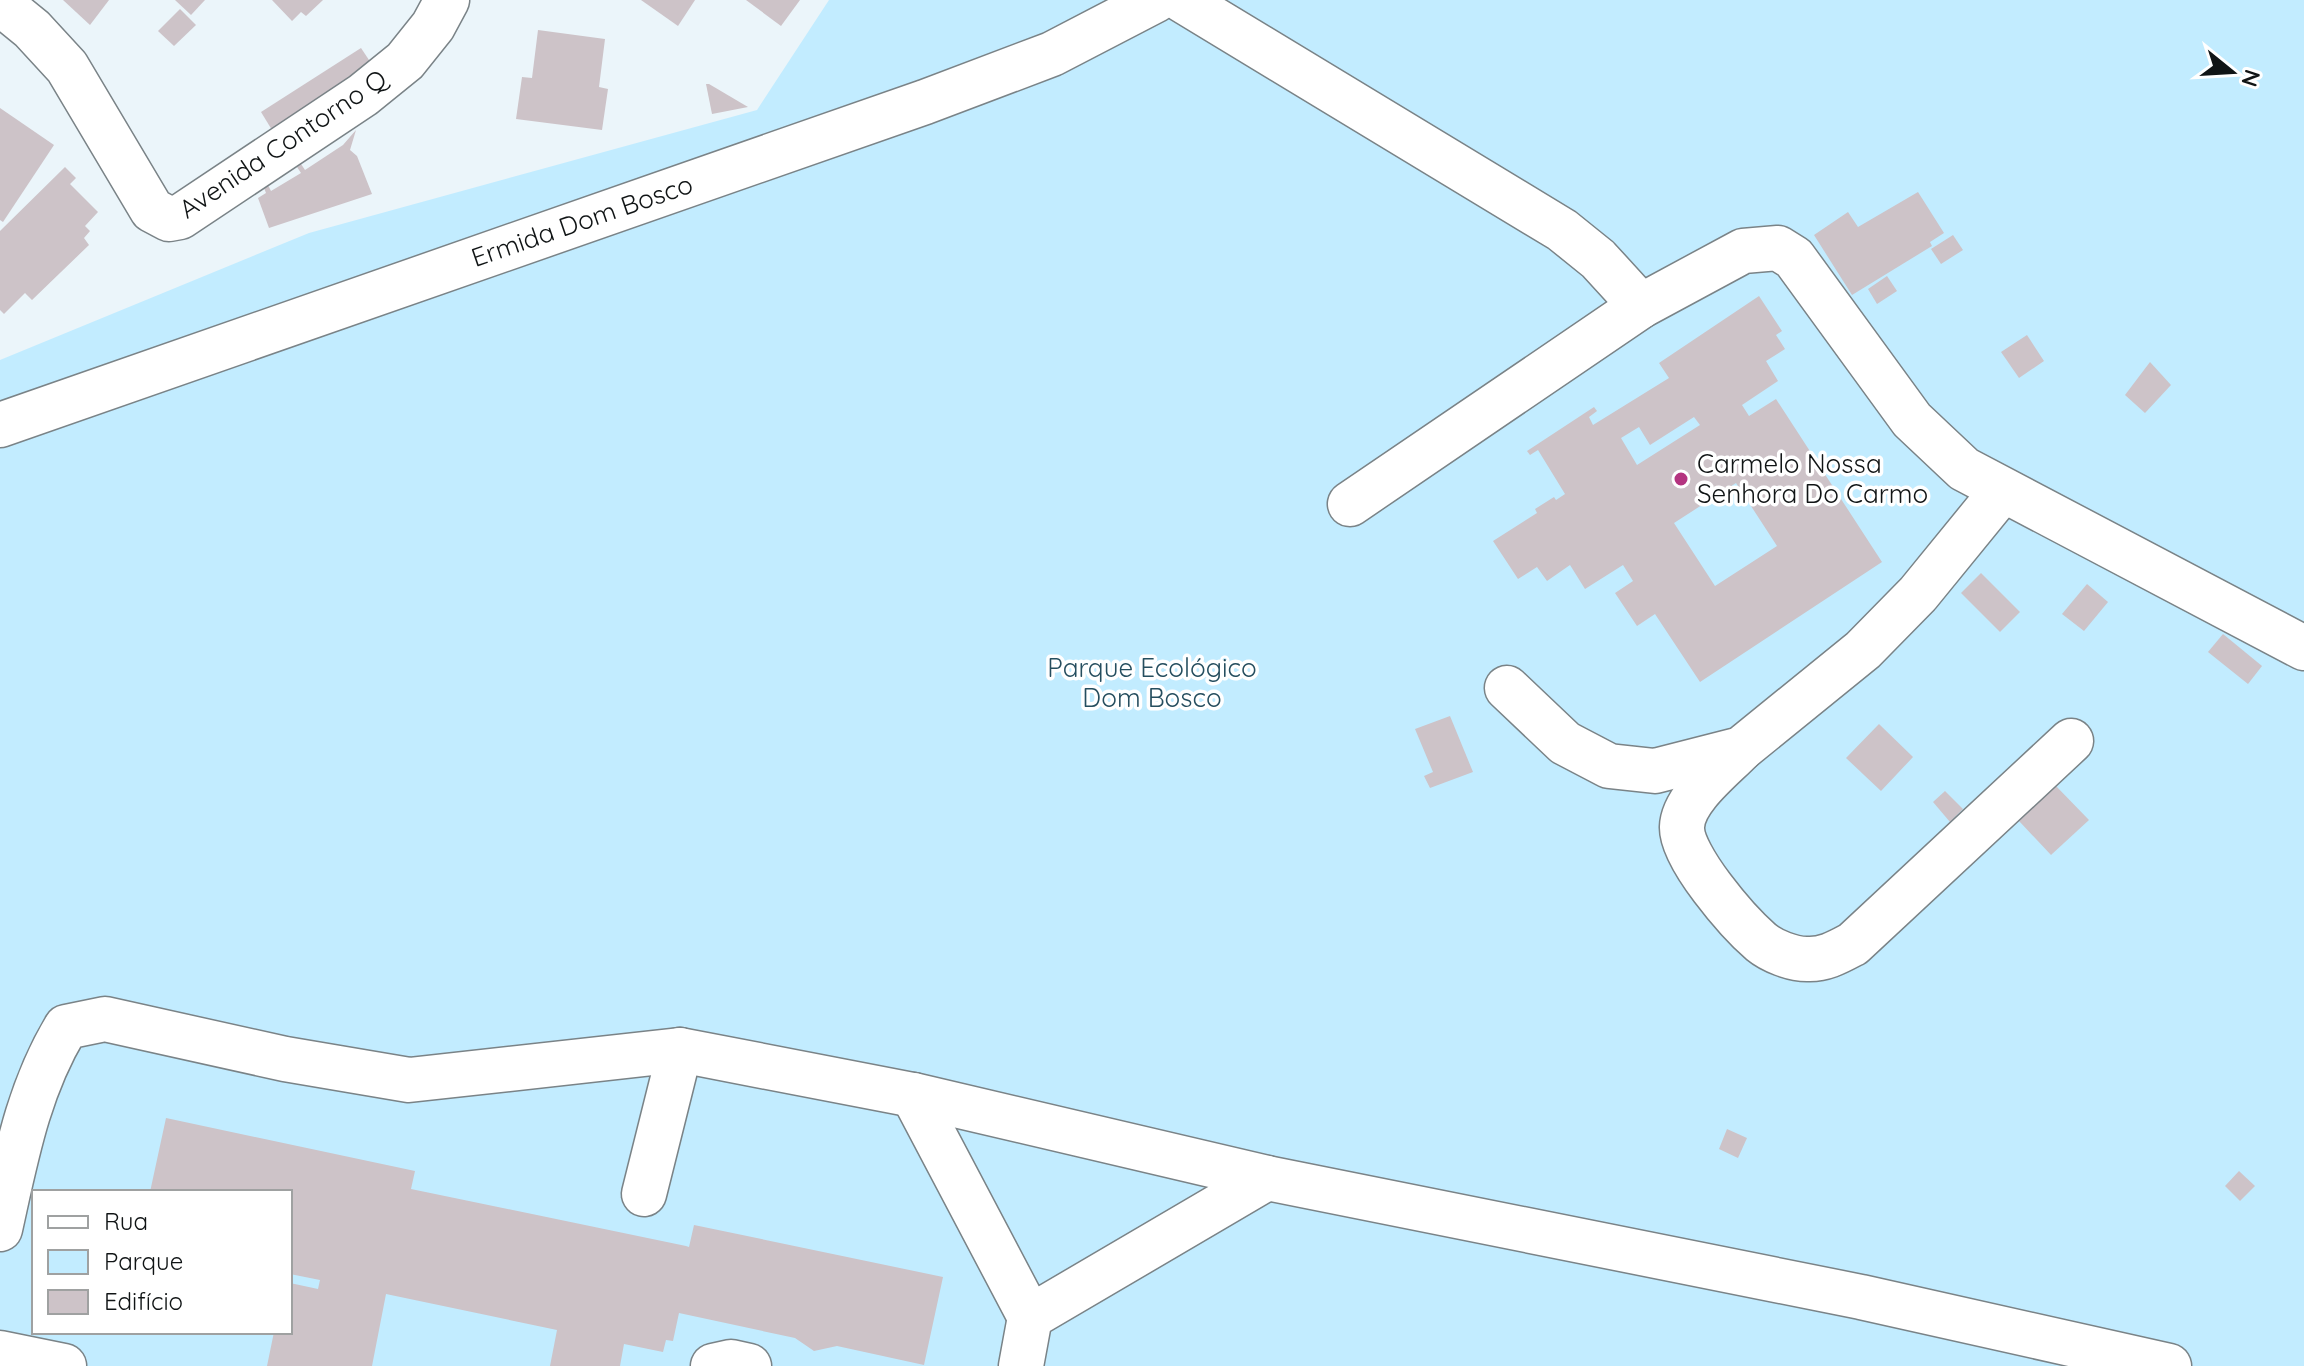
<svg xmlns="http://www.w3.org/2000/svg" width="2304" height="1366" font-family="Quicksand,sans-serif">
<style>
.green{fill:#c2ecff;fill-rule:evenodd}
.building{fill:#cdc3c8;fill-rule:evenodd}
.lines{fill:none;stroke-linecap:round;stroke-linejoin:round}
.minor-casing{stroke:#7a8387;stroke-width:47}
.minor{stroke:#fff;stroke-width:44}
.poi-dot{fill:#b43480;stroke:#fff;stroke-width:3}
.labels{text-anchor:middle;stroke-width:7;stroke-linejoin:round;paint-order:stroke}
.street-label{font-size:26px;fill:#101415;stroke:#fff}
.poi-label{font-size:26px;fill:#101415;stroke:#fff;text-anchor:start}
.park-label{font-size:26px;fill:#254e5f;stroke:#fff}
</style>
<rect width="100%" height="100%" fill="#ebf5fa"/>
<path class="green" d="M829 0H2304V1366H0V360L309 233 757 110ZM34 1192H290V1332H34Z"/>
<g class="building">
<polygon points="63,0 109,0 90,25"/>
<polygon points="175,0 205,0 191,15"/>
<polygon points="272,0 323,0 306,16 301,12 292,21"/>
<polygon points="641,0 695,0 678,26"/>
<polygon points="746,0 800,0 781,26"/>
<polygon points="180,9 196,25 174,46 158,31"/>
<polygon points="538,30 605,39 599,87 608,89 602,130 516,119 522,77 532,78"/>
<polygon points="361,48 373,66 272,130 261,112"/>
<polygon points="706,84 709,84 748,107 712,114"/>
<polygon points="0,108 54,145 3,222 0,220"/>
<polygon points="356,130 350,150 357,156 372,194 269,228 258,198 266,193 264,188 268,185 271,191 301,173 297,167 301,164 305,170 343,145"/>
<polygon points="65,167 76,178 70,184 98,212 85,226 90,231 84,238 89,245 32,300 25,293 4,314 0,310 0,231"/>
<polygon points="1918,192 1944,233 1930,242 1932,246 1852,295 1814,235 1848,212 1858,227"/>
<polygon points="1953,235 1963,250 1941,264 1931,249"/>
<polygon points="1887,276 1897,291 1877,304 1868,289"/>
<path d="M1759 296 1782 331 1776 335 1785 349 1766 361 1778 381 1742 405 1749 416 1776 399 1882 562 1700 682 1655 614 1637 626 1615 593 1633 581 1623 565 1585 589 1570 565 1547 581 1537 567 1518 579 1493 541 1537 513 1535 509 1554 497 1556 500 1565 494 1538 450 1530 455 1527 451 1594 407 1597 411 1589 417 1593 425 1669 378 1659 363ZM1694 417 1700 425 1637 465 1621 438 1639 427 1650 445ZM1736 483 1777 546 1715 586 1674 523Z"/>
<polygon points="2027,335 2044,361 2019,378 2001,352"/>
<polygon points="2150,362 2171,385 2145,413 2125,395"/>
<polygon points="1981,573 2020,612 2000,632 1961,593"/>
<polygon points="2087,584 2108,602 2084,631 2062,614"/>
<polygon points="2223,634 2262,666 2248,684 2208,652"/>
<polygon points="1450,716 1473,772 1430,788 1424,776 1433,772 1415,729"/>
<polygon points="1879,724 1913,757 1881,791 1846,758"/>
<polygon points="2055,785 2089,820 2051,855 2019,821"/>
<polygon points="1945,791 1963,809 1950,822 1933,802"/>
<polygon points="166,1118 415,1171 411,1189 686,1246 689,1247 694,1225 943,1277 924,1365 837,1346 814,1351 795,1338 679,1313 673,1341 666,1340 663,1352 624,1344 620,1366 550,1366 557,1330 386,1294 372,1366 267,1366 274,1332 290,1332 290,1283 318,1289 320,1280 290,1274 290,1192 150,1192"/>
<polygon points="1727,1129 1747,1138 1738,1158 1719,1149"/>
<polygon points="2239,1171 2255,1186 2240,1201 2225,1186"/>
</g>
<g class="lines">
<defs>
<g id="minor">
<polyline points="1182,0 1562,230 1598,259 1641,306"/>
<polyline points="0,3 32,29 67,67 152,210 169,219 180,217 363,95 405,61 433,26 447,0"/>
<polyline points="0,425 925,102 1052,54 1156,0"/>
<polyline points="1350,504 1641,306 1743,251 1778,248 1794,258 1912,420 1964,469 2304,648"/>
<polyline points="1507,688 1565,743 1609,766 1655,771 1741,749 1863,650 1918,594 2002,491"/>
<path d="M1741 749C1723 768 1683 798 1682 827 1681 857 1738 922 1761 942 1772 951 1792 959 1807 959 1824 960 1838 952 1853 944L2071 741"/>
<polyline points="913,1095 1030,1317"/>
<polyline points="644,1194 680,1050"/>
<path d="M0 1229C16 1157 28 1090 66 1027L105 1019 285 1059 409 1080 680 1050 913 1095 1267 1178 1861 1297 2169 1366"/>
<polyline points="0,1353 64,1366"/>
<polyline points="713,1366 731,1362 749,1366"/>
<polyline points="1021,1366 1030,1317 1267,1178"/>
</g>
</defs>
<use href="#minor" class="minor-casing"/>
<use href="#minor" class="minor"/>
</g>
<circle class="poi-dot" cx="1681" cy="479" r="8"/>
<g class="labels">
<g class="street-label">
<text transform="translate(283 144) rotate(-34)" y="9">Avenida Contorno Q</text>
<text transform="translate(582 221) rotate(-19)" y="9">Ermida Dom Bosco</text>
</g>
<g class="poi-label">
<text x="1697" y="473">Carmelo Nossa<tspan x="1697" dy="30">Senhora Do Carmo</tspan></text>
</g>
<g class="park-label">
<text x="1152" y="677">Parque Ecológico<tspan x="1152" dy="30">Dom Bosco</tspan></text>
</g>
</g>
<rect x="32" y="1190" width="260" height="144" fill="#ffffff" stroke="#9fa1a1" stroke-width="2"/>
<rect x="48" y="1216" width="40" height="12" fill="#ffffff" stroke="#9fa1a1" stroke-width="2"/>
<text x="104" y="1230" font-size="24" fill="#101415">Rua</text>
<rect x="48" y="1250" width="40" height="24" fill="#c2ecff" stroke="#9fa1a1" stroke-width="2"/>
<text x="104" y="1270" font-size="24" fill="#101415">Parque</text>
<rect x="48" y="1290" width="40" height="24" fill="#cdc3c8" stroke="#9fa1a1" stroke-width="2"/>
<text x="104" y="1310" font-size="24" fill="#101415">Edifício</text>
<g transform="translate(2232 72) rotate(108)" stroke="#ffffff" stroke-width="6" paint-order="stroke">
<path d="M0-6L14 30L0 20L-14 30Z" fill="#101415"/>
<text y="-12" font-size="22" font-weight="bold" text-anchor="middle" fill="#101415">N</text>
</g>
</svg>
